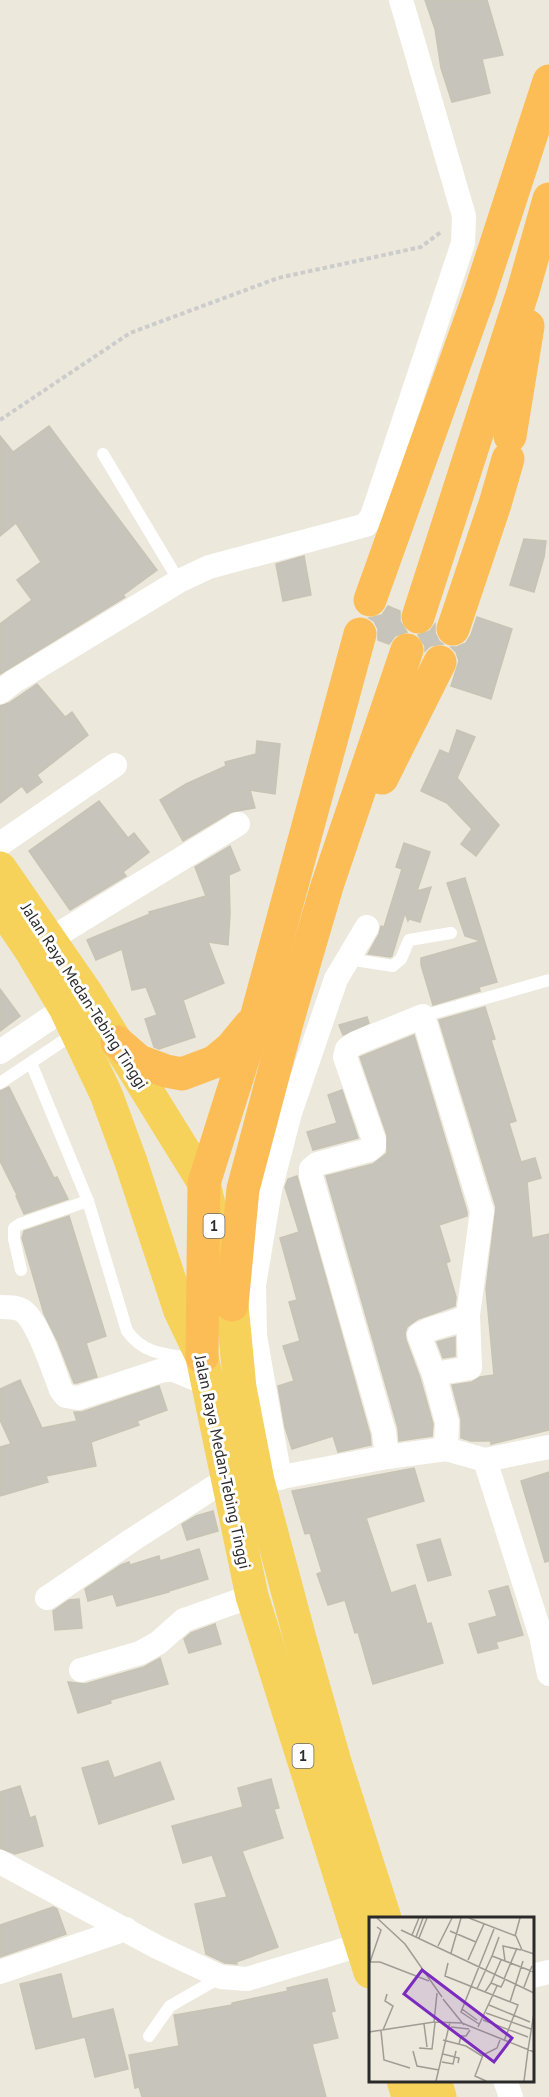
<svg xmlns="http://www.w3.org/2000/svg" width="549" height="2097" font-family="'PT Sans',sans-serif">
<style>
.building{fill:#c7c4bb;stroke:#c7c4b5;stroke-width:1.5}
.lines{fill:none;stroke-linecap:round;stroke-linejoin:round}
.path{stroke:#ccc;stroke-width:4;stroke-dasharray:4.5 3;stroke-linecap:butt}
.service{stroke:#fff;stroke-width:12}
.minor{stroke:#fff;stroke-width:24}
.trunk{stroke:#f6d25a;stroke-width:33}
.motorway{stroke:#fdbd56;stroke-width:33}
.labels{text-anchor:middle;stroke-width:6;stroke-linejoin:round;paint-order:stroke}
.shield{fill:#fff;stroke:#6a6a6a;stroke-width:1.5}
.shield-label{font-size:15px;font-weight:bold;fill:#2a2a2a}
.street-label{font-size:16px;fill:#2a2a2a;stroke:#fff}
.inset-road{fill:none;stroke:#9e9c94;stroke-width:1.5}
.view{fill:#7b2cbf;fill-opacity:0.15;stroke:#7b2cbf;stroke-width:3}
.inset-edge{fill:none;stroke:#2a2a2a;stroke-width:3}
</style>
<rect width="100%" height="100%" fill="#ece8db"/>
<g class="building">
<polygon points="425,0 487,0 503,55 482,59 490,93 452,102 441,68 435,29"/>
<polygon points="49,426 157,570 123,595 125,597 0,674 0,624 32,600 17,580 41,562 16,523 0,536 0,436 13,452"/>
<polygon points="524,539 546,541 544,557 534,592 510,585"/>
<polygon points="304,556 311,595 283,601 276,564"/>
<polygon points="388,606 400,611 400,621 407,632 395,636 389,644 378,640 378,629 374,621 369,618 382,615"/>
<polygon points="477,617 512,629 491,699 451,686 459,661 456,652 451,647 457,647 466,643 471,635"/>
<polygon points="435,624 435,633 439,641 443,644 430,646 425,651 425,646 418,635 430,631"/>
<polygon points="37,684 65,717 72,712 88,735 37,775 42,782 27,793 22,786 0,803 0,706 9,703"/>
<polygon points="457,730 475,737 457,778 499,825 476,856 461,844 472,829 447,803 421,791 440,750 449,754"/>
<polygon points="257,741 280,744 275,794 250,790 255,808 231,812 183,841 160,800 186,784 226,766 225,762 256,754"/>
<polygon points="99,801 128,838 134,833 149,852 123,872 126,876 70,910 29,851"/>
<polygon points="404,843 430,852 417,891 431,887 420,922 409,919 408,921 405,913 392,956 390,957 368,954 379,934 381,926 384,927 402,869 396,867"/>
<polygon points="230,846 240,870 229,875 230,914 228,945 208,942 224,983 183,1000 195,1037 159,1049 154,1047 145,1019 157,1015 146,987 132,990 122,949 96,960 87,940 150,914 149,912 206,896 195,867"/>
<polygon points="465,878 497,982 479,987 480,991 433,1005 421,965 421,958 481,941 465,936 447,883"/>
<polygon points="0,989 20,1016 0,1031"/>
<polygon points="485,1007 495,1039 491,1040 516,1121 509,1123 521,1162 535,1158 541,1178 527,1182 532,1238 549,1234 549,1430 491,1444 491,1441 471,1441 461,1438 461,1419 452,1385 472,1382 480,1377 494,1375 486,1289 496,1207 439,1020"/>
<polygon points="367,1017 369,1023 343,1035 339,1025"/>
<polygon points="414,1035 467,1212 467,1216 439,1225 450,1261 446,1263 456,1297 455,1306 418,1319 407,1327 405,1333 406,1340 420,1378 433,1424 432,1436 399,1441 398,1428 326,1176 373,1164 387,1153 387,1135 360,1057"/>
<polygon points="9,1087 54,1178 57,1177 68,1199 24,1214 16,1196 17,1195 0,1161 0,1091"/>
<polygon points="342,1090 358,1138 313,1150 307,1132 337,1123 328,1095"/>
<polygon points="297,1176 370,1435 371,1445 338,1452 333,1436 292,1449 285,1427 278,1386 294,1381 283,1346 300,1341 289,1302 297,1300 280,1238 299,1232 285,1187 288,1179"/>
<polygon points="69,1216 106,1336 86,1343 97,1377 77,1383 74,1383 58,1342 44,1314 22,1238 24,1231"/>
<polygon points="455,1337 455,1356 443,1358 437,1342"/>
<polygon points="20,1380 42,1428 77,1421 74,1412 82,1412 159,1386 167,1410 137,1421 139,1425 91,1442 96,1466 46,1476 48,1482 0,1496 0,1447 11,1444 0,1420 0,1389"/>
<polygon points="414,1468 424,1501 366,1518 391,1593 415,1585 427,1624 431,1623 443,1663 373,1684 358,1632 355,1633 345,1600 328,1605 317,1574 322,1572 310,1533 305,1534 292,1491"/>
<polygon points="549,1472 549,1561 545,1562 521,1481"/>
<polygon points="213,1511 218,1531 187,1540 182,1524 196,1516"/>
<polygon points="440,1539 451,1575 428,1581 417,1545"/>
<polygon points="199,1549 208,1579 169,1591 169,1592 117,1606 113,1594 88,1601 85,1589 121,1565 129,1562 130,1565 159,1556 160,1561"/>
<polygon points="508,1586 523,1635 496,1642 498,1648 478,1653 469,1624 497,1616 489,1591"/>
<polygon points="79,1599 82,1628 55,1630 53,1611 69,1600"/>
<polygon points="215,1624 221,1644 189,1653 184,1639 191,1633"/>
<polygon points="160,1658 168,1684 110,1700 111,1703 78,1713 68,1682 85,1684 144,1667"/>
<polygon points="108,1761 114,1778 160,1762 174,1799 99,1824 82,1768"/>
<polygon points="271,1779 279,1808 274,1809 283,1838 242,1851 278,1947 236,1962 237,1964 225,1963 206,1954 195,1904 227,1897 212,1855 183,1863 172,1826 243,1807 238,1788"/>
<polygon points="20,1786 30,1818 35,1816 43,1846 15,1854 0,1848 0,1792"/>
<polygon points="53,1907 57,1909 66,1934 0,1957 0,1925"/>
<polygon points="61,1974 72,2019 113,2009 128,2069 95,2077 85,2037 36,2049 20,1984"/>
<polygon points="327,1979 335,2011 331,2012 338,2038 312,2044 326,2097 142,2097 139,2087 135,2088 129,2055 179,2046 174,2015 232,2005 232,2003 288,1991 287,1988"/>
</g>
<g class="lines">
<polyline class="path" points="0,420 130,333 278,278 421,247 441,232"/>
<g class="service">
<polyline points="103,454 179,581"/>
<polyline points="348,959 393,966 401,959 409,940 451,933"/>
<polyline points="423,1016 549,980"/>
<path d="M31 1063 88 1201 127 1331C146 1357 169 1354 199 1359"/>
<polyline points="0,1083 75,1033"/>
<polyline points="21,1270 14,1239 14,1228 20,1224 88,1201"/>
<polyline points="149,2036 170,2006 221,1977"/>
</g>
<g class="minor">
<polyline points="0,692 13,682 179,581 209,567 366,525 372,516 463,243 464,216 401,0"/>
<polyline points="0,844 115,765"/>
<polyline points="36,948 238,824"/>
<polyline points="0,1052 77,1000"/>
<path d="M0 1307C8 1307 17 1307 23 1311 38 1321 54 1372 61 1390L66 1396 78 1398 163 1370H174L209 1384"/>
<path d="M446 1449 447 1422 434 1374 419 1335C434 1324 454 1326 468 1315"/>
<polyline points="387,1457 384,1432 311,1176 311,1169 317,1164 369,1150 374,1146 374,1140 345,1057 347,1049 356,1043 423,1016 482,1211 468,1315 470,1368 434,1374"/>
<polyline points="485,1460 541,1636 549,1674"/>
<polyline points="280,1478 255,1336 254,1285 270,1190 290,1113 336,979 367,927"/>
<polyline points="266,1480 387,1457 446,1449 485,1460 549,1447"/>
<polyline points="47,1598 132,1540 228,1478"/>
<polyline points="81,1670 140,1653 158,1643 184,1620 252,1596"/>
<polyline points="0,1862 157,1947 221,1977 247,1979 370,1942"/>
<polyline points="0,1972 126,1929"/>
<polyline points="532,1976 549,1972"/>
<polyline points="505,2080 511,2097"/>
</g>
<g class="trunk">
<polyline points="0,868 87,994 204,1183 232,1305 240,1388 258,1481 299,1635 335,1762 385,1918"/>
<polyline points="0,905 31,951 65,1008 106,1094 131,1162 180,1311 202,1357 252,1596 370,1972"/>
<polyline points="403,2080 408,2097"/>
<polyline points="435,2080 440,2097"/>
</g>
<g class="motorway">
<polyline points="510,436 528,326"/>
<polyline points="370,600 479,296 549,81"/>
<polyline points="418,617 523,291 549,199"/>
<polyline points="453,629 495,504 508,459"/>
<polyline points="382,778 440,662"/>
<polyline points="117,1042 139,1061 166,1071 182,1074 214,1062 231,1048 250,1025"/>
<polyline points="232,1305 243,1189 288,1019 327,886 407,650"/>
<polyline points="202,1357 204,1183 256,1018 360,634"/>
</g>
</g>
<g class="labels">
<g class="shield">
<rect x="203.5" y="1214" width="21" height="24" rx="4.5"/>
<rect x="292.5" y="1744" width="21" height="24" rx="4.5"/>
</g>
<g class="shield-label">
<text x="214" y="1231">1</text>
<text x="303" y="1761">1</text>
</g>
<g class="street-label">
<text transform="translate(85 996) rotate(57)" y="6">Jalan Raya Medan-Tebing Tinggi</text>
<text transform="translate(223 1462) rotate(78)" y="6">Jalan Raya Medan-Tebing Tinggi</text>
</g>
</g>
<g transform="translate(369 1917)">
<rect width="165" height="165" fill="#ece8db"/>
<path class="inset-road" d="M8 1 36 27 73 80M100 1 147 19 153 33 165 37M32 13 165 76M81 14 107 25M43 18 50 1M146 19 151 1M47 20 54 1M130 20 123 39 165 55M50 21 58 1M69 29 83 1M82 36 92 1M99 43 115 7M136 44 134 29 152 33M0 45H11L60 64M1 45 12 13 8 10M79 46 76 59 149 88 135 124M135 62 148 31M122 66 132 43M155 70 163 49M108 72 123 39M116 75 122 66 132 70 136 62M74 82 95 108M141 85 154 44M120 88 161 105M93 92 108 103M117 96 162 112M114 103 159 120M65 105 68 76M55 107 58 130M110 107 92 95 125 12M82 110 100 112M109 110 128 69M14 113 24 89 16 84 18 77M12 114 15 143 41 151M0 115 65 105 93 106 165 135M74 123 97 129 113 139M90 127 92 119H97L101 113M50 131 63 132 66 106M159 133 165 96M44 134 48 149 70 153M74 137 90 141 89 146M73 145 84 147 87 134M67 164 81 105M117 164 106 159 114 138 128 131 131 123M155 164 159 133"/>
<path class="view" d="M53 53 143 121 125 145 35 77Z"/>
<rect width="165" height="165" class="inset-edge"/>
</g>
</svg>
